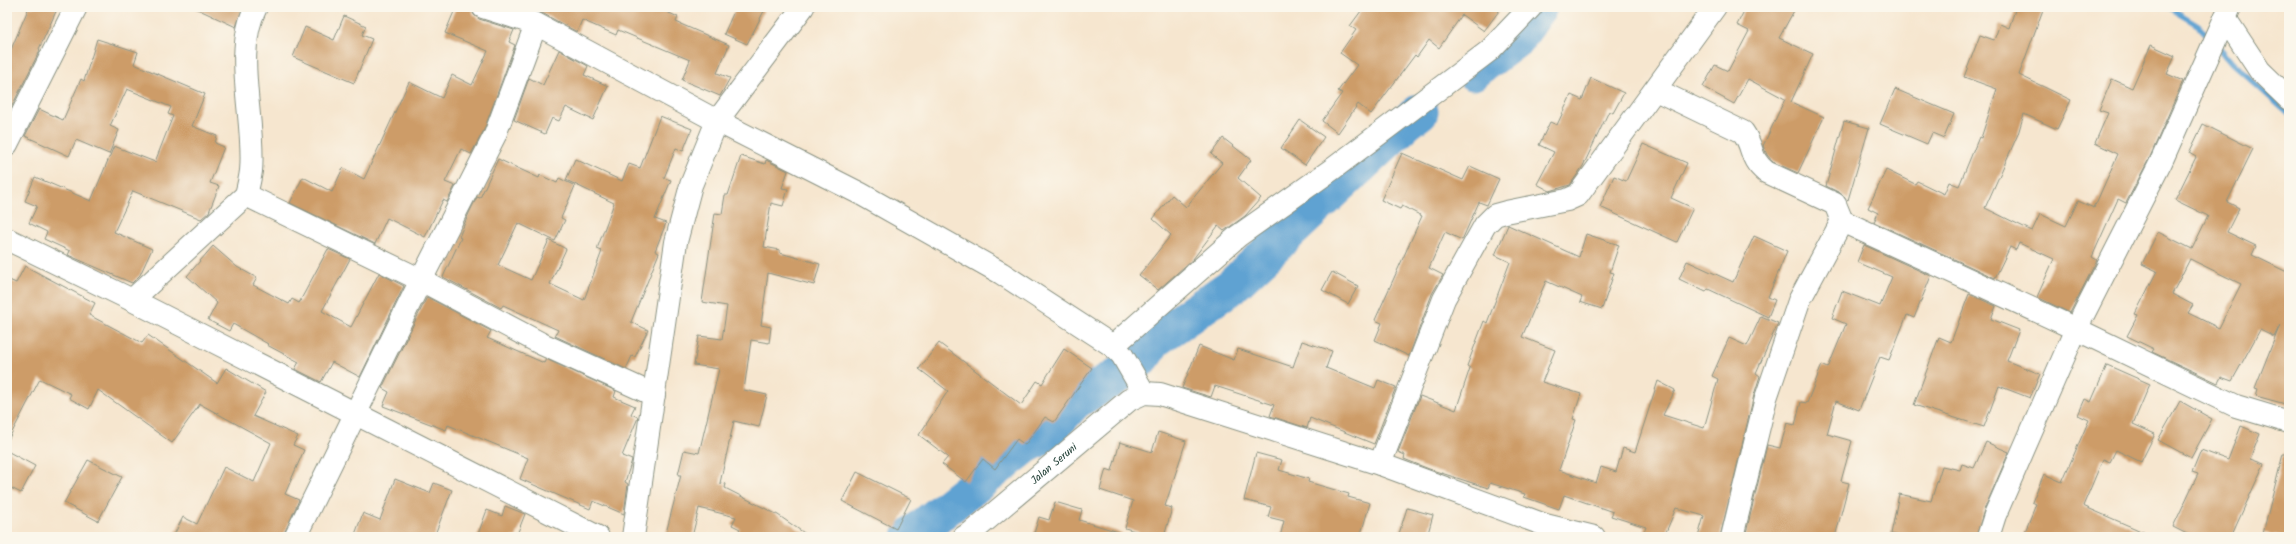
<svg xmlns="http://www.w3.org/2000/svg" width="2296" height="544" font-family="Kalam,sans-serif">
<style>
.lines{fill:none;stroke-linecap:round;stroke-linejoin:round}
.stream{stroke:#5ea2d2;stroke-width:6}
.river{stroke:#5ea2d2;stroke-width:37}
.building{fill:#cd9c68;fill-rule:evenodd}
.minor-casing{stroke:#8a9282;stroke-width:24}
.tertiary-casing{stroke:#8a9282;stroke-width:24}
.minor{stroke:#fff;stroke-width:22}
.tertiary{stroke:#fff;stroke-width:22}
.labels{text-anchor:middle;stroke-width:3.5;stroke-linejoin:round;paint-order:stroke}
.street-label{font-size:11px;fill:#1f3d34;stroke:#fbf7ec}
</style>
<rect width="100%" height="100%" fill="#fbf7ec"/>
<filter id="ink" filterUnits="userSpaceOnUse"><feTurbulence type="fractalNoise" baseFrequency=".025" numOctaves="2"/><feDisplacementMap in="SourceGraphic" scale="8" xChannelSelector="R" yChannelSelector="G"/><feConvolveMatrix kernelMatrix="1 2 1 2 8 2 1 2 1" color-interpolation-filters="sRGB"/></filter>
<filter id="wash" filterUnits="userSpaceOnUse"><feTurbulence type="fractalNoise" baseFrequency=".012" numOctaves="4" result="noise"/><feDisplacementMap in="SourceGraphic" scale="16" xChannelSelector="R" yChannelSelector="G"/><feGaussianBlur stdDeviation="0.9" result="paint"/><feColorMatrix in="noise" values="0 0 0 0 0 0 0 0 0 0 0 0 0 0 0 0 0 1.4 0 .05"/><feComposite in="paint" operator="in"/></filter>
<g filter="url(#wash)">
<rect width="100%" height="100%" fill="#f6e6cf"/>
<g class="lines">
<g class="stream">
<polyline points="2168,7 2198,25 2212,40"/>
<polyline points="2218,46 2232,63 2289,114"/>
</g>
<g class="river">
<polyline points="1473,72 1517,39 1539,7"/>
<polyline points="910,537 1025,446 1044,436 1075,401 1119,375 1142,358 1154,340 1232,286 1407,122 1420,112"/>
</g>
</g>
<g id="blocks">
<g class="building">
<polygon points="29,7 58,7 39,49 40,50 7,116 7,59"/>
<polygon points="193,7 243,7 236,27"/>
<polygon points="456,7 471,7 474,15 479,19 514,30 509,42 515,45 484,130 471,154 461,149 445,182 455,186 447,202 443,200 425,237 387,218 375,244 290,203 303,177 332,192 343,168 364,179 409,82 442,98 452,75 472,85 488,51 445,33"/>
<polygon points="524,7 656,7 678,17 676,22 729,45 717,73 730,78 720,96 682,80 690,60 618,30 616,35 582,20 577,32 542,13"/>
<polygon points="736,7 754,7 764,11 747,44 724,34"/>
<polygon points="1364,7 1502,7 1484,31 1462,15 1439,48 1429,40 1417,57 1415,55 1371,114 1358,104 1338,133 1322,121 1342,93 1338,91 1357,65 1340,53 1356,30 1350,26"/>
<polygon points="1746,7 1796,7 1779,38 1813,54 1791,102 1824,117 1798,173 1773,162 1767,155 1763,146 1785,99 1748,79 1734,104 1703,87 1715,65 1728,71 1749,31 1737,25"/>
<polygon points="2016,7 2044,7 2019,75 2071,100 2057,129 2024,114 2018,134 1985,208 2032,231 2040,214 2066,226 2078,201 2094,208 2118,154 2095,143 2108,113 2099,110 2112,79 2132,88 2151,45 2175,56 2167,74 2183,81 2150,157 2126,203 2118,199 2092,257 2097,260 2070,313 2037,297 2054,259 2019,243 2016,250 2010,247 1995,278 1874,222 1878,213 1868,208 1886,170 1915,184 1917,181 1944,194 1949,182 1959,186 1979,137 1981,138 1997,89 1964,77 1980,35 1994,40 2000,24 2009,28"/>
<polygon points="344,16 366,26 362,35 372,39 354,83 293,57 305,27 334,40"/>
<polygon points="97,39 138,52 134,64 205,94 192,126 217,136 215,143 224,147 210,183 219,186 209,212 201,219 133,191 114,232 152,249 140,275 132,283 68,255 70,251 44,239 47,232 29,223 37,206 25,201 35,177 91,201 114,146 155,162 173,116 168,114 171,107 127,89 110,126 119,130 109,154 76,140 69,156 25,136 39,109 63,120 81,79 84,81"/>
<polygon points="559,50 588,66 584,75 608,86 593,120 566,107 559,121 552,118 545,134 514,120 529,78 543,85"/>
<polygon points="1591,78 1624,93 1613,113 1609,111 1583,166 1570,185 1550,191 1537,184 1554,152 1539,145 1550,122 1557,125 1571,95 1582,100"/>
<polygon points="1895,89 1954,114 1944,138 1932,133 1927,144 1880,124"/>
<polygon points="660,116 692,129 683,151 676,148 664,178 671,180 655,219 666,223 655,251 659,253 631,322 648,330 635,357 632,356 626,369 555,336 558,330 503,305 501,308 443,277 461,238 459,237 469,213 477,197 480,198 498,159 539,178 540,175 557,183 559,178 575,186 561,218 565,220 555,241 518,223 498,265 531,280 549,240 566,249 550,284 584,300 602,251 597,249 614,203 566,180 575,159 622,181 629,164 640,168"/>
<polygon points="1300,120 1324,137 1305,165 1281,148"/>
<polygon points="1844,121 1869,128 1848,200 1840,193 1826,186"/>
<path d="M2203 124 2253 149 2227 202 2239 208 2227 232 2256 246 2252 255 2289 273V405L2256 396 2258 389 2255 388 2280 325 2274 337 2260 330 2232 381 2221 377 2218 383 2152 352 2154 349 2127 336 2138 315 2135 314 2157 271 2142 264 2158 232 2192 249 2208 216 2175 200 2196 157 2189 153ZM2190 259 2241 284 2219 328 2188 313 2193 305 2172 294Z"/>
<polygon points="1223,138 1251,160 1238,178 1261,198 1245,216 1224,231 1218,226 1193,259 1158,290 1139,275 1171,235 1153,219 1172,195 1186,207 1222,163 1211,154"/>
<polygon points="1643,144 1687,163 1671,198 1693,208 1677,242 1600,207 1614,176 1626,181"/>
<polygon points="1402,153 1463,180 1470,166 1499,179 1487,205 1479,202 1462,240 1445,232 1429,268 1443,275 1432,294 1409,356 1375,340 1382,323 1375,320 1422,216 1402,206 1400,209 1381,200"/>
<polygon points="741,156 765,164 766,160 788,171 782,188 788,189 783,206 771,203 764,247 780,250 780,253 820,264 814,285 768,273 761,325 771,327 769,343 751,340 744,390 767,395 759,427 734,421 720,483 726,484 725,488 778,515 810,537 736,537 740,529 732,525 736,517 699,508 692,537 665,537 681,475 678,475 684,450 699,453 719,369 694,365 699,336 722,339 727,306 702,302 715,213 722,214 725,195 728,195"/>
<polygon points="1508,225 1579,257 1586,234 1619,245 1610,272 1614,273 1602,309 1580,302 1582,297 1546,281 1522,337 1555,350 1542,382 1581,394 1573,419 1576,420 1559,470 1596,483 1601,467 1616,472 1623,448 1635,452 1658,381 1675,390 1663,415 1704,428 1718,379 1712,376 1729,338 1747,346 1761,316 1778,323 1756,373 1760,376 1754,395 1720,537 1698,537 1704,516 1676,508 1664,537 1642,537 1646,527 1611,516 1613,512 1564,495 1559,509 1524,497 1525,494 1490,483 1488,488 1429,469 1404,459 1405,455 1398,452 1420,396 1456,410 1470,368 1467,366 1484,321 1487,323 1510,262 1495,255"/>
<polygon points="1754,236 1787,251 1768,297 1775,300 1768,317 1708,289 1706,292 1679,279 1687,261 1733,282"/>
<polygon points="1864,245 1931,276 1914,318 1907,315 1889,360 1880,357 1859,410 1836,401 1827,434 1852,441 1841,481 1849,483 1835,537 1745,537 1767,445 1780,448 1787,423 1795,425 1801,402 1807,403 1822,365 1828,368 1846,324 1832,318 1842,291 1880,306 1892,277 1857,262"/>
<polygon points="213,246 237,267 257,278 253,285 289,304 292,299 299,303 328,249 350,259 322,311 351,327 379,273 404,286 360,377 332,362 321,382 295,369 299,362 267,345 268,344 233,324 229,331 208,320 217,303 187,276"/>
<polygon points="25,266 95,303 89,315 142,343 148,335 217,383 226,368 266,392 253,416 298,436 293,445 304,450 285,494 299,500 283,537 173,537 183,517 197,524 224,467 254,482 271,443 200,404 172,443 98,390 89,409 69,398 71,394 40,379 7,442 7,279 16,283"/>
<polygon points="1332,272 1358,286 1348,304 1322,290"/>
<polygon points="1969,294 1996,306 1991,319 2019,330 2007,361 2040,374 2030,398 1999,386 1984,427 1914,405 1939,337 1951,342"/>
<polygon points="427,297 491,331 487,338 544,363 546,359 616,391 614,397 635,406 631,414 638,417 637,420 622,456 632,460 625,482 628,484 624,514 593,501 590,509 520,479 528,458 448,425 446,430 383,406 389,392 382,388"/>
<polygon points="1302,341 1332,351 1326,368 1375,388 1378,380 1396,387 1374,444 1310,418 1307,428 1270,416 1274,405 1215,386 1211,397 1182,388 1199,346 1234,360 1238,349 1293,367"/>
<polygon points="939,343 1021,405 1037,381 1042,384 1064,349 1092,368 1054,422 1045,417 1025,445 1017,439 995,469 983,459 966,482 942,464 948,457 919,435 948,391 919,369"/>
<polygon points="2107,365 2150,384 2133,424 2155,434 2141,462 2116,450 2110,462 2103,459 2083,506 2155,537 2023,537 2036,504 2032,502 2044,474 2062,482 2089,420 2078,415 2085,399 2091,402"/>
<polygon points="2180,401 2212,419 2191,458 2158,440"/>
<polygon points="2241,426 2260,434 2250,459 2264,464 2231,537 2193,537 2173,527 2198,474 2192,472 2201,450 2228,460"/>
<polygon points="1158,432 1186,441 1165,506 1172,508 1164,537 1155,537 1125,528 1133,501 1100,490 1106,469 1112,471 1120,442 1152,452"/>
<polygon points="1986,442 2009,452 1984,510 1976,537 1904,537 1891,534 1899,494 1931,501 1942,466 1960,470 1962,464 1974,468"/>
<polygon points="7,451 35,466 21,493 7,486"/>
<polygon points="1256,453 1282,460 1279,470 1309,479 1308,482 1349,494 1348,497 1370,503 1360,537 1280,537 1284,521 1268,517 1271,507 1244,500"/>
<polygon points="2283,454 2289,454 2289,537 2263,533"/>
<polygon points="88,460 122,477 98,521 64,503"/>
<polygon points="857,472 911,499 896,529 842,501"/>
<polygon points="395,479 430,493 434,483 452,490 434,537 354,537 363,513 380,520"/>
<polygon points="1055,502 1082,510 1079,520 1122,533 1122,537 1033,537 1039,517 1049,520"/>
<polygon points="505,506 525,514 516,537 477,537 487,510 502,516"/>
<polygon points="1407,508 1433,515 1427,537 1398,537"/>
</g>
</g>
</g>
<g filter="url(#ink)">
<use href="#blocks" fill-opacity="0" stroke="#8a9282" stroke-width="1"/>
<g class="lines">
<defs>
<g id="minor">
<polyline points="483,7 536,24 717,121 861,194 1001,273 1113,346 1122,355 1144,393"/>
<polyline points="2225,18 2260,71 2289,99"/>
<path d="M1656 90 1743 132C1755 149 1748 157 1766 172L1835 204 1842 221 2076 329 2236 406 2289 422"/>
<polyline points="7,144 76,7"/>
<polyline points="246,195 421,280 542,344 654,395"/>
<polyline points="7,239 132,300 598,537"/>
<path d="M132 300 246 195C248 187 250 179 251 171 256 122 232 52 256 7"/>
<polyline points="1113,346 1238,236 1334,168 1489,51 1531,7"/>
<polyline points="1380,464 1444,299 1485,225 1495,215 1506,212 1567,200 1578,195 1715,7"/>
<polyline points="295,537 421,280 495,135 536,24"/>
<polyline points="1732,537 1766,398 1799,301 1842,221"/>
<polyline points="1988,537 1995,515 2076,329 2161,162 2230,7"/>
</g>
<g id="tertiary">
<polyline points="633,537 676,242 691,185 717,121 803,7"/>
<path id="s1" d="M964 537 972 532 1129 400 1144 393 1160 394 1380 464 1545 525 1594 537"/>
</g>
</defs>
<use href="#minor" class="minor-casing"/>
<use href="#tertiary" class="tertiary-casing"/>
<use href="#minor" class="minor"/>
<use href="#tertiary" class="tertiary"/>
</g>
</g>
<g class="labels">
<g class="street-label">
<text dy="4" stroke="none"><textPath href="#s1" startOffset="116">Jalan Seruni</textPath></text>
</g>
</g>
<rect width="2296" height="544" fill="none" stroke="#fbf7ec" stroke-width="24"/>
</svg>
